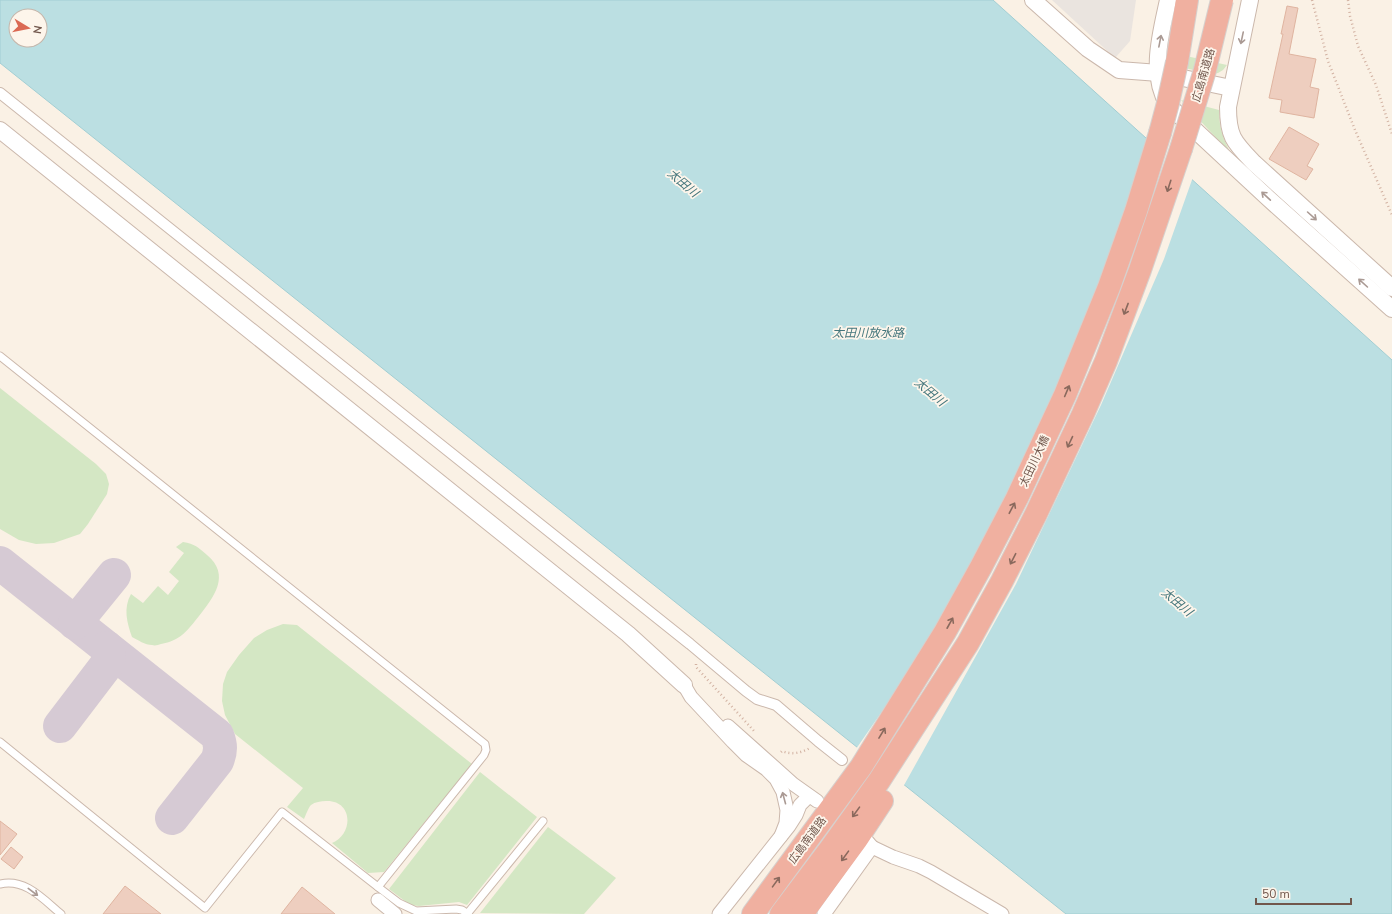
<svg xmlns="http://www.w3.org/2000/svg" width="1392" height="914" font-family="'Nunito Sans','Noto Sans JP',sans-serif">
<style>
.industrial{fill:#eae4df}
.green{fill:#d4e7c4}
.water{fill:#bbdfe2;stroke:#a2ced3;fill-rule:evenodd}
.pier{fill:#faf1e5}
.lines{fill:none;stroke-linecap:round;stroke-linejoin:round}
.taxiway{stroke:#d6cad4;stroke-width:34}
.building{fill:#eecebf;stroke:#dfb4a0}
.service-casing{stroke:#cbb8ac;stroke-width:9}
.pedestrian-casing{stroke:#cbb8ac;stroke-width:12}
.minor-casing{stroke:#cbb8ac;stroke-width:15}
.tertiary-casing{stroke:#cbb8ac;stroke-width:18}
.motorway-casing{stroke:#d7d0cd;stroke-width:24}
.path{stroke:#d2b2a2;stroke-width:2.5;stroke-dasharray:1 3;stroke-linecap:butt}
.service{stroke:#fff;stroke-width:7}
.pedestrian{stroke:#fff;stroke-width:10}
.minor{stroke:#fff;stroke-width:13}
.tertiary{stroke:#fff;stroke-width:16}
.motorway{stroke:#f0b0a0;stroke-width:22}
.motorway-bridge-casing{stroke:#d7d0cd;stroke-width:24;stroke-linecap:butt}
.motorway-bridge{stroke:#f0b0a0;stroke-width:22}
.oneway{stroke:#aa9a94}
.oneway2{stroke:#8a695d}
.labels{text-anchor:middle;stroke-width:3.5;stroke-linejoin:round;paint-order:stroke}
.street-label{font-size:11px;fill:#71574c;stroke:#fdf5eb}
.water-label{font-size:12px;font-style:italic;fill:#44767c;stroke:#fdf5eb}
</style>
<rect width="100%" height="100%" fill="#faf1e5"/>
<polygon class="industrial" points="1052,0 1136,0 1130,41 1115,58"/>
<g class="green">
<polygon points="1168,52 1227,65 1223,70 1218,73 1212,74 1180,67"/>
<path d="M1181 100 1219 110C1219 127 1223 140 1232 155Z"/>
<polygon points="0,388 96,464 106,474 109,484 107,494 88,524 80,534 54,543 36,544 19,540 0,529"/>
<path d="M183 542C195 544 198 547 207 555 231 575 214 597 199 616 188 630 180 641 161 644 158 645 155 646 152 645 145 645 138 640 132 637 127 623 123 608 131 594L143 603 158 586 168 595 179 581 169 572 184 553 176 547Z"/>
<path d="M283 624 297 625 472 764 384 872 368 873 332 843C354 834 353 800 326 801 321 801 315 802 311 805 308 808 306 815 304 819L287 807 303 788 235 734 225 715 222 701 223 684 227 672 239 655 254 638 267 630Z"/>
<polygon points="480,772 537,817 467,905 459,902 419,906 410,905 389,889"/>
<polygon points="548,827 616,878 584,914 480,913"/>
</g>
<path class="water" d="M0 0H993L1392 360V914H1066L0 63ZM16 16H40V40H16Z"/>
<polygon class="pier" points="1153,141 1193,177 1164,259 1101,405 1016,584 903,787 856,749 941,626 1001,520 1081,342"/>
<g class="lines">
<g class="taxiway">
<path d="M0 563 217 735C221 745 221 751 217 761L172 818"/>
<polyline points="75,623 114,575"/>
<polyline points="60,726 108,663 109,653 107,648"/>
</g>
</g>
<g class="building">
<polygon points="1287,6 1298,8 1289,54 1316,59 1310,87 1319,89 1314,118 1280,112 1282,100 1269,98 1283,34 1281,34"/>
<polygon points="1289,127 1319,144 1307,166 1313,169 1306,180 1269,159"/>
<polygon points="0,821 17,834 0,855"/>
<polygon points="11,847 23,857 14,869 1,859"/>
<polygon points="125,886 161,914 103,914"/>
<polygon points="302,887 307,891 335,914 281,914"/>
</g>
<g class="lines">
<defs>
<g id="service">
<polyline points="0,356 485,744 486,750 484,755 378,887 282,812 205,908 0,742"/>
<path d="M0 884C25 878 43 899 61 914"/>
<polyline points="378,887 399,903 416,911 456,909 462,910 468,914"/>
<polyline points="467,914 543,821"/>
</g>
<polyline id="pedestrian" points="0,93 690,644 746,691 757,699 776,705 818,741 842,760"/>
<g id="minor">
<polyline points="684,685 691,697 733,742 746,755 766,769 776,779 783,792 787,810 786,823 781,836"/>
<polyline points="728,726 793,784 817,801"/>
<polyline points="872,847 893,857 919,866 931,872 1002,914"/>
<polyline points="378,900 395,914"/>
<polyline points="719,914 789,826 796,815 800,805 809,796"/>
<polyline points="824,914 872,847 866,840"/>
</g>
<g id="tertiary">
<polyline points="1033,0 1088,49 1119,70 1159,73 1231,88"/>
<path d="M1168 0C1161 33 1149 73 1168 105L1268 198 1392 309"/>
<path d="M1250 0 1228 107C1228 137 1234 142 1254 163L1392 288"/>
<polyline points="0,130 628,634 684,685"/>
</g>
<g id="motorway">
<polyline points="1177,62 1187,0"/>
<polyline points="753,914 861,767 945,632 981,567 1017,498 1065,395 1109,287 1136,211 1160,133"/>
<polyline points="781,914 830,849 879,781 968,643 1002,581 1036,514 1083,414 1106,361 1140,270 1181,149"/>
<polyline points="802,914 857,839 882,801"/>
</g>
</defs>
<use href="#service" class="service-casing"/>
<use href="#pedestrian" class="pedestrian-casing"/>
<use href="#minor" class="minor-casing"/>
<use href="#tertiary" class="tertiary-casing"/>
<use href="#motorway" class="motorway-casing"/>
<g class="path">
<polyline points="1312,0 1328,61 1355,130 1392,215"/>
<polyline points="1348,0 1350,16 1358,46 1376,85 1392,134"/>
<polyline points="696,664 696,667 754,731"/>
<path d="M781 752 782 751C792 755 801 753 810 748"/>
</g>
<use href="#service" class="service"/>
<use href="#pedestrian" class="pedestrian"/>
<use href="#minor" class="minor"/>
<use href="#tertiary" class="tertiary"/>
<use href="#motorway" class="motorway"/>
<defs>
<g id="motorway-bridge">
<polyline points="1160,133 1168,103 1177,62"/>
<polyline points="1181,149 1205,70 1222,0"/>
</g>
</defs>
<use href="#motorway-bridge" class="motorway-bridge-casing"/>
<use href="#motorway-bridge" class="motorway-bridge"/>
</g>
<defs><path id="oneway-shaft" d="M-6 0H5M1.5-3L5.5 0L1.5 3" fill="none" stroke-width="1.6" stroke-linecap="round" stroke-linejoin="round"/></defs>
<g class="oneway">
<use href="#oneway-shaft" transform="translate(1242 38) rotate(102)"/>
<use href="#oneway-shaft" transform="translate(1160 41) rotate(-79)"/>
<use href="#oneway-shaft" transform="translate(1266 196) rotate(-137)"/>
<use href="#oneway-shaft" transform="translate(1312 216) rotate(42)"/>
<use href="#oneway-shaft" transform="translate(1363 283) rotate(-138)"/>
<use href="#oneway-shaft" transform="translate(784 798) rotate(-105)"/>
<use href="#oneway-shaft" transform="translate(33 892) rotate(37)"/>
</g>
<g class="oneway2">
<use href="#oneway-shaft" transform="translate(1169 186) rotate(108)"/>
<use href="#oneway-shaft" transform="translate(1126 309) rotate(111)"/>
<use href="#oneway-shaft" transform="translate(1067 391) rotate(-67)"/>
<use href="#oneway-shaft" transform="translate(1070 442) rotate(115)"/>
<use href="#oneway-shaft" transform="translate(1012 508) rotate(-62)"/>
<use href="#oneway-shaft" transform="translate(1013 559) rotate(117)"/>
<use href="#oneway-shaft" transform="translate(950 623) rotate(-61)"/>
<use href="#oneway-shaft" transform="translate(882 733) rotate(-59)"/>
<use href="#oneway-shaft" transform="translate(856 812) rotate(126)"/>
<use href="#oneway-shaft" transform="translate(845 856) rotate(126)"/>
<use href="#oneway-shaft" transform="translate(776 882) rotate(-54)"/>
</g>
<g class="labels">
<g class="street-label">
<text transform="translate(1203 75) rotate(-74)" y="4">広島南道路</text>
<text transform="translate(1034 461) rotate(-65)" y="4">太田川大橋</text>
<text transform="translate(807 840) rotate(-54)" y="4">広島南道路</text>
</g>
<g class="water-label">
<text transform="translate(683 183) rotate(40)" y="4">太田川</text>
<text x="868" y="337">太田川放水路</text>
<text transform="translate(930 392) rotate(40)" y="4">太田川</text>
<text transform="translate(1177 602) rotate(40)" y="4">太田川</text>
</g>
</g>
<g transform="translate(28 28) rotate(100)"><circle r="19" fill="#fdf5eb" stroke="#c5b6ab"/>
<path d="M0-3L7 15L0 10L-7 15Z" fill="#db6953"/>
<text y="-6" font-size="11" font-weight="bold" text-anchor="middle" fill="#71574c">N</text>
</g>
<path d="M1256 898v6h95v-6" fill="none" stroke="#71574c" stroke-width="2"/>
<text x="1262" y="898" font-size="12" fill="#71574c" stroke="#fdf5eb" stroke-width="3" paint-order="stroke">50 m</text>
</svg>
